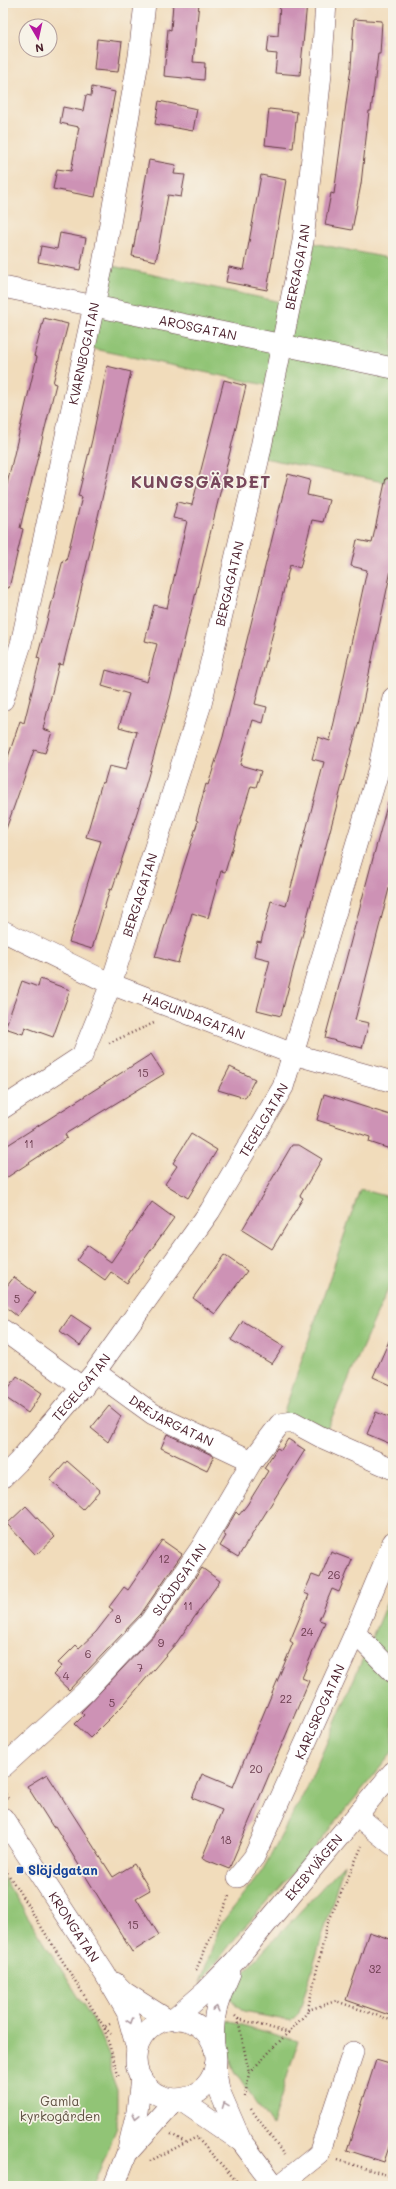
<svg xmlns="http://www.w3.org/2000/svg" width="396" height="2189" font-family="Mali,sans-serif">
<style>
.green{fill:#91c476;stroke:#6e7250}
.building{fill:#cd92b5}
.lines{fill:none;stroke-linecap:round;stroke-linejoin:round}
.minor-casing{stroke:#633b41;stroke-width:22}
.path{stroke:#633b41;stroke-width:2.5;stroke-dasharray:1 3;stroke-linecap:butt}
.minor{stroke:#fff;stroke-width:21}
.oneway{stroke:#ae9aa0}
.transit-dot{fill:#1a4fb4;stroke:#f7f3e8;stroke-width:1.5}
.labels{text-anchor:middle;stroke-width:3.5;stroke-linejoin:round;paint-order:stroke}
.number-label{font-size:11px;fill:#6b3c4e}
.street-label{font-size:13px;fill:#4a1f2b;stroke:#f7f3e8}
.transit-label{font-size:13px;font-weight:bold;fill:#164399;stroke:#f7f3e8;text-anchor:start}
.park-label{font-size:13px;fill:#5f5142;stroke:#f7f3e8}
.district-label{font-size:17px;font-weight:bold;letter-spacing:1px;fill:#78475b;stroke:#f7f3e8}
</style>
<rect width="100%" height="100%" fill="#f7f3e8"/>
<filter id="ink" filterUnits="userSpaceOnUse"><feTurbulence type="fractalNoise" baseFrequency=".025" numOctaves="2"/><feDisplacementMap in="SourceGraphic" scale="8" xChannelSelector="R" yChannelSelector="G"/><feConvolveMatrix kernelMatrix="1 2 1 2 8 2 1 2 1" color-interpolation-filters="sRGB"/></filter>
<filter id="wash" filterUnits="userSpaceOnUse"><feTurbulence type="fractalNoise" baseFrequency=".012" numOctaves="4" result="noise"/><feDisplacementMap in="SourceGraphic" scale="16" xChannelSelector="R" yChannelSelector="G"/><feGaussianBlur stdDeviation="0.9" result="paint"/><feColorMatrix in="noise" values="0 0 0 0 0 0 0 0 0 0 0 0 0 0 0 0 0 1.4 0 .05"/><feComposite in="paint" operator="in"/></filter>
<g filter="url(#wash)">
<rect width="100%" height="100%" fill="#f1dcbb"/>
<g class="green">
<polygon points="303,241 393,259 393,484 259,457 275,387 84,347 103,264 290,304"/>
<polygon points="360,1189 393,1198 393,1277 323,1438 280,1424"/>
<polygon points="393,1588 393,1752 295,1871 241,1931 200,1983 220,1925 262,1871 308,1786"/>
<polygon points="344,1864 299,2013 291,2021 243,2012 230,1998 245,1971"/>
<polygon points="3,1877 93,2020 110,2058 110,2071 117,2090 117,2127 93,2186 3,2186"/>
<polygon points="224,2020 298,2041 272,2126 235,2071 222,2040"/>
</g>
<g id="blocks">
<g class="building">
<polygon points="173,3 199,3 193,62 205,63 204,80 164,76 168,29 171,30"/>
<polygon points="280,3 307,3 300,75 275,73 277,54 267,53 269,35 278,36"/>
<polygon points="354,19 382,21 380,54 378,54 371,111 369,111 361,184 352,230 325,225 331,193 334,194 351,67"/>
<polygon points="97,39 122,42 118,72 94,70"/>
<polygon points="92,87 115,92 95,197 53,189 57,169 71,171 79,127 60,123 63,107 83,111 86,95 91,96"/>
<polygon points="159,101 197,109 193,131 155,124"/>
<polygon points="269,109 297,112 293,148 265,145"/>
<polygon points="149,160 176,165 174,174 185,175 181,197 168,195 156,261 132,256"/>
<polygon points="261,175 286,180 267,290 226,282 229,267 244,270"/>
<polygon points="60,233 86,238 80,270 38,262 41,246 57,249"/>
<polygon points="44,318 68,324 53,383 56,384 20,528 23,529 9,588 3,587 3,501 37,357 34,356"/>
<polygon points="107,366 131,372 77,608 63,665 59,664 43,729 52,732 45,753 34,750 6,829 3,829 3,762 6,763 20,721 24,723 40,659 37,658 46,625 63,560 66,561 82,497 78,496 92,440"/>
<polygon points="224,380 246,386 170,699 143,794 112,890 110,889 92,949 69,942 101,841 86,837 102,782 104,783 109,766 126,770 137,732 119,727 129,694 102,686 106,670 147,682 157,644 145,641 154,605 167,608 187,521 173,518 177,502 192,505"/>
<polygon points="288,474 310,480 307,495 329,500 323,522 312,520 300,568 290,565 255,704 267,707 263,723 253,720 240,765 261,771 256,787 251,786 225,872 221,871 208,918 192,913 178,963 155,957 198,821 196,820 206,784 208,785 223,737"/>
<polygon points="386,478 393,479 393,561 359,721 281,1016 257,1010 270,960 254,956 257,941 261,942 271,901 286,906 290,891 324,762 312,759 318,737 330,741 367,570 351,566 357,540 372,543"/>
<polygon points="388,802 393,802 393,873 355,1020 369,1023 362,1048 325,1038"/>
<polygon points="40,979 70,990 53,1037 25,1027 23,1034 5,1028 22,981 38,987"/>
<polygon points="151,1054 164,1074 65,1134 67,1138 3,1180 3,1148"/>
<polygon points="230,1067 255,1079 245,1098 218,1090"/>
<polygon points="324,1094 393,1116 393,1150 369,1142 370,1137 317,1120"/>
<polygon points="191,1134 217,1150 188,1198 165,1184 177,1166 173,1163"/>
<polygon points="292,1145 299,1145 322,1159 300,1196 303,1198 272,1249 242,1230"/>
<polygon points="152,1202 174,1218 127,1283 111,1272 105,1280 77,1260 87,1245 111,1262"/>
<polygon points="224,1255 247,1271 215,1314 193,1298"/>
<polygon points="14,1277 35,1293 17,1316 3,1305 3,1291"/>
<polygon points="71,1315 92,1329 80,1346 60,1331"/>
<polygon points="243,1321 284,1346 272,1364 231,1340"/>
<polygon points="393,1332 393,1386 373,1377"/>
<polygon points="17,1376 42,1393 28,1413 3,1396"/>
<polygon points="109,1406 121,1416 108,1442 91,1428"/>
<polygon points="376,1412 393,1419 393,1445 367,1434"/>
<polygon points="167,1434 214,1456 207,1470 161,1448"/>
<polygon points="288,1439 305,1450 238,1557 220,1546 226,1536 223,1534 236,1512 239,1515 247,1505 268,1471 264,1468 277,1448 281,1450"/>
<polygon points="67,1461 100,1490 83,1509 50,1480"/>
<polygon points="26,1506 55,1537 36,1555 7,1524"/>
<polygon points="162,1540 182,1554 141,1614 69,1690 53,1675 62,1666 58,1663 76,1645 79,1648 96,1632 113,1610 109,1607 124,1587 128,1590"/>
<polygon points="331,1552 352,1560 339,1592 332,1589 319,1620 325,1622 302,1678 309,1681 229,1869 202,1858 222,1810 192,1798 202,1774 233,1787 293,1643 290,1641 309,1595 304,1593 312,1575 320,1578"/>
<polygon points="202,1568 220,1581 177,1642 125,1703 90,1738 75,1724 84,1715 81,1712 159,1630"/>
<polygon points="47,1774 113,1877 134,1864 150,1890 136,1898 159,1935 132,1952 55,1826 53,1827 27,1786"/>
<polygon points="369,1932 393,1940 393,2002 389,2015 346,2000"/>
<polygon points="376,2060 393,2065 393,2135 384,2162 347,2150"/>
</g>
</g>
</g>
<g filter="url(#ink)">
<use href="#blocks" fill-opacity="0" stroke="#633b41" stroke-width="1"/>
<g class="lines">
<defs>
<g id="minor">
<path id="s1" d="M3 287 393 368"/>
<path id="s2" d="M3 700 21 644 103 264 139 56 145 3"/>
<path id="s3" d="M3 931 111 984 293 1054 393 1082"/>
<path id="s4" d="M3 1108 82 1056 111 984 201 704 259 457 303 241 321 74 326 3"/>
<polyline points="3,1330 83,1388"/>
<path id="s5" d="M95 1372 153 1414 252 1461"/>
<path id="s6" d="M3 1477 18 1462 95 1372 210 1211 283 1087 378 772 393 698"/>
<polyline points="355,1633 393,1672"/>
<path id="s7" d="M3 1767 85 1692 150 1622 201 1548 252 1461 280 1424 293 1422 323 1438 393 1469"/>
<polyline points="357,1816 393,1845"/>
<path id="s8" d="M3 1818 105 1974 127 2012 137 2049"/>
<path id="s9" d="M238 1877 254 1857 355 1633 393 1542"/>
<polyline points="115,1983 124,1992 168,2020"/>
<circle cx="176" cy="2059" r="40"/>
<path id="s10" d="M173 2020 205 1992 235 1961 393 1772"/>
<path d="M214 2047C212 2014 217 2003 230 1973"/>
<polyline points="215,2066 219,2090 241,2141 275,2186"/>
<polyline points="179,2099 239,2140"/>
<polyline points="129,2151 176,2099"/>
<polyline points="114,2186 127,2153 137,2112 141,2078"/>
<polyline points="279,2186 319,2154 353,2052"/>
</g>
</defs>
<use href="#minor" class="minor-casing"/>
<g class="path">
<polyline points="109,1043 154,1023"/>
<polyline points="3,1791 8,1798"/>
<polyline points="3,1866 104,2027 119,2078"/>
<polyline points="196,1970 229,1896"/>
<polyline points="308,2010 336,2001 393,2021"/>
<polyline points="235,2016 238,2019 249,2073"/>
<polyline points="238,2019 290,2033"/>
<polyline points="110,2024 104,2027 111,2034"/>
<polyline points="245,2097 249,2073 307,2013 327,1925 362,1846"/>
<polyline points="251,2109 284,2155"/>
<polyline points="171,2134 185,2142"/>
<polyline points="198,2139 241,2186"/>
<polyline points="338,2160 390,2176 393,2167"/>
<polyline points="150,2161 197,2137"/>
</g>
<use href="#minor" class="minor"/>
</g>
<defs><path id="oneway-chevron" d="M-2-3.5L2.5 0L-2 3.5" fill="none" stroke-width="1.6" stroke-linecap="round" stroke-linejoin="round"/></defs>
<g class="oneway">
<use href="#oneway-chevron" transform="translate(216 2009) rotate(-76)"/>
<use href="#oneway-chevron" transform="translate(130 2021) rotate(73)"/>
<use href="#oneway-chevron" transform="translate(225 2105) rotate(-111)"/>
<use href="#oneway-chevron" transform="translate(136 2116) rotate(102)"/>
</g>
</g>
<rect class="transit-dot" x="16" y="1866" width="8" height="8" rx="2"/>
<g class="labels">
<g class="number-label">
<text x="143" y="1077">15</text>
<text x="29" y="1148">11</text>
<text x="17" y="1303">5</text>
<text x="164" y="1563">12</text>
<text x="334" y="1579">26</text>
<text x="188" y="1610">11</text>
<text x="118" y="1623">8</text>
<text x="307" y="1636">24</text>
<text x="161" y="1647">9</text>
<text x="88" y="1658">6</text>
<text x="140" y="1672">7</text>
<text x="66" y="1680">4</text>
<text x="286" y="1703">22</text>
<text x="112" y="1707">5</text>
<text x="256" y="1773">20</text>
<text x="226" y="1844">18</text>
<text x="133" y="1929">15</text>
<text x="375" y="1973">32</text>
</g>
<g class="street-label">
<text dy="5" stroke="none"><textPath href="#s4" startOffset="914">BERGAGATAN</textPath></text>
<text dy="5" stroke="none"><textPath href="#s1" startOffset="199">AROSGATAN</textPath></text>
<text dy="5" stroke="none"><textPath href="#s2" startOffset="356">KVARNBOGATAN</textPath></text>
<text dy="5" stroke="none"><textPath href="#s4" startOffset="590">BERGAGATAN</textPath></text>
<text dy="5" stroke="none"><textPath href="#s4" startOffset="266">BERGAGATAN</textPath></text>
<text dy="5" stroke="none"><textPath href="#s3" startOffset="209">HAGUNDAGATAN</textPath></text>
<text dy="5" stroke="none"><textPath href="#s6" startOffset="443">TEGELGATAN</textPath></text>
<text dy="5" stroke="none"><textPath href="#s6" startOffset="119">TEGELGATAN</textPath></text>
<text dy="5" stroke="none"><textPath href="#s5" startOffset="91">DREJARGATAN</textPath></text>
<text dy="5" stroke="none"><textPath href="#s7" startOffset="258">SLÖJDGATAN</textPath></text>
<text dy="5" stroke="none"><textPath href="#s9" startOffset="185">KARLSROGATAN</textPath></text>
<text dy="5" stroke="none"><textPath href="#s10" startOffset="208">EKEBYVÄGEN</textPath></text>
<text dy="5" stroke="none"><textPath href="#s8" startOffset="130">KRONGATAN</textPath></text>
</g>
<g class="transit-label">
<text x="28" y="1875">Slöjdgatan</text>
</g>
<g class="park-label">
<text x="60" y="2106">Gamla<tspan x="60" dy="15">kyrkogården</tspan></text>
</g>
<g class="district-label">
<text x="201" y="488">KUNGSGÄRDET</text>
</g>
</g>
<rect width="396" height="2189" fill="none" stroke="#f7f3e8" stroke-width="16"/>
<g transform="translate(38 38) rotate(171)"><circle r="19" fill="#f7f3e8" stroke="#b29e9c"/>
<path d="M0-3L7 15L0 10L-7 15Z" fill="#b5179e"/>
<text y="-6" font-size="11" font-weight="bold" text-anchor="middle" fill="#4a1f2b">N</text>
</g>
</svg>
